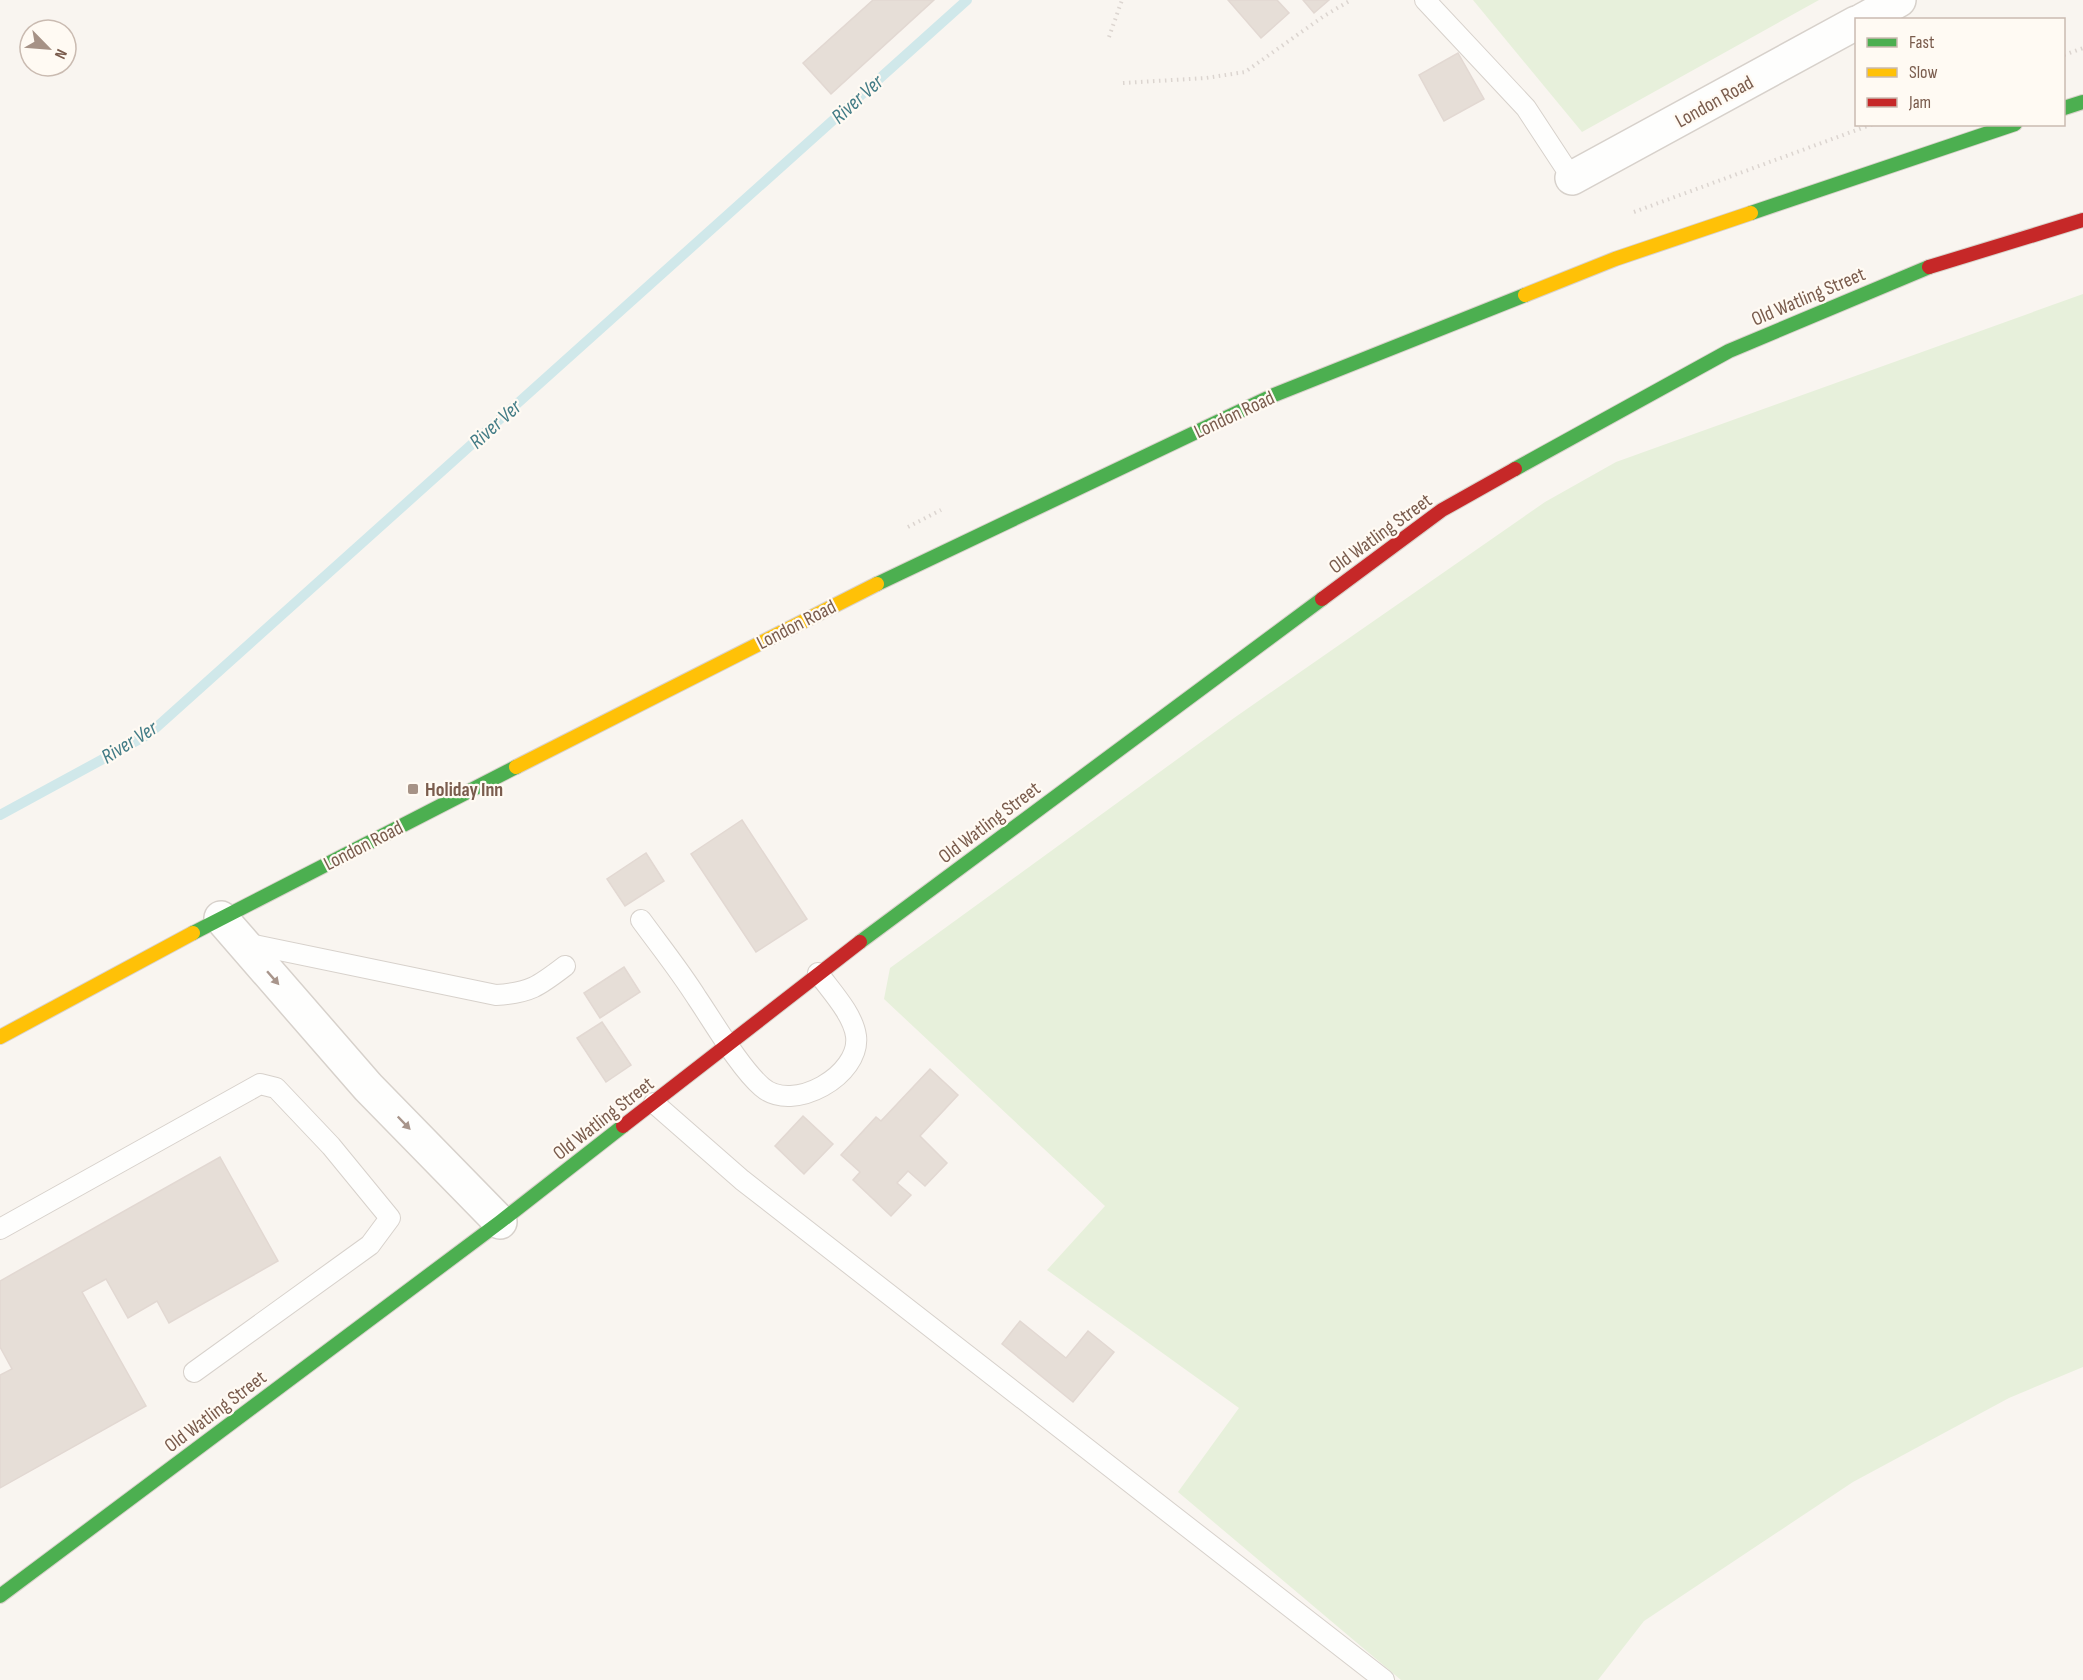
<svg xmlns="http://www.w3.org/2000/svg" width="2083" height="1680" font-family="'Sofia Sans Condensed',sans-serif">
<style>
.green{fill:#e7f0db}
.lines{fill:none;stroke-linecap:round;stroke-linejoin:round}
.stream{stroke:#d0e8ea;stroke-width:10}
.building{fill:#e6ded7;stroke:#e2d8d2;stroke-width:1.5}
.lane-casing{stroke:#d7d1cb;stroke-width:22}
.street-casing{stroke:#d7d1cb;stroke-width:36}
.fast-casing{stroke:#d9d2cb;stroke-width:16}
.slow-casing{stroke:#d9d2cb;stroke-width:16}
.jam-casing{stroke:#d9d2cb;stroke-width:16}
.path{stroke:#dcd5d0;stroke-width:4;stroke-dasharray:1.5 4.5;stroke-linecap:butt}
.lane{stroke:#fefefd;stroke-width:20}
.street{stroke:#fefefd;stroke-width:33}
.fast{stroke:#4caf50;stroke-width:14}
.slow{stroke:#ffc107;stroke-width:14}
.jam{stroke:#c62828;stroke-width:14}
.oneway{fill:#a8958b}
.poi-dot{fill:#a69286;stroke:#fffaf3;stroke-width:2}
.labels{text-anchor:middle;stroke-width:4.5;stroke-linejoin:round;paint-order:stroke}
.street-label{font-size:20px;fill:#7a5c4d;stroke:#fffaf3}
.poi-label{font-size:20px;font-weight:bold;fill:#7a5c4d;stroke:#fffaf3;text-anchor:start}
.water-label{font-size:21px;font-style:italic;fill:#437c86;stroke:#fffaf3}
</style>
<rect width="100%" height="100%" fill="#f9f5f0"/>
<g class="green">
<polygon points="1473,0 1819,0 1582,132"/>
<polygon points="2083,294 2083,1367 2009,1398 1853,1482 1644,1621 1598,1680 1401,1680 1178,1492 1239,1408 1047,1270 1105,1206 884,999 890,968 1234,718 1545,502 1616,462"/>
</g>
<g class="lines">
<polyline class="stream" points="0,815 149,734 967,0"/>
</g>
<g class="building">
<polygon points="873,0 934,0 831,94 803,63"/>
<polygon points="1228,0 1277,0 1289,13 1261,38"/>
<polygon points="1303,0 1329,0 1314,13"/>
<polygon points="1458,53 1484,99 1444,121 1419,75"/>
<polygon points="742,820 807,919 756,952 691,854"/>
<polygon points="646,853 664,881 625,906 607,879"/>
<polygon points="624,967 640,992 600,1018 584,993"/>
<polygon points="602,1022 631,1065 606,1082 577,1038"/>
<polygon points="930,1069 958,1095 920,1136 947,1163 925,1186 908,1171 897,1183 911,1195 891,1216 853,1180 860,1172 841,1155 876,1117 881,1121"/>
<polygon points="803,1116 833,1144 804,1174 775,1146"/>
<polygon points="220,1157 278,1261 169,1323 157,1301 128,1318 106,1279 82,1292 146,1406 0,1488 0,1375 12,1369 0,1347 0,1281"/>
<polygon points="1020,1321 1066,1358 1088,1331 1114,1352 1073,1402 1002,1344"/>
</g>
<g class="lines">
<defs>
<g id="lane">
<polyline points="1425,0 1526,108 1572,178"/>
<path d="M641 920C660 946 680 971 697 998 714 1023 740 1068 762 1087 793 1114 861 1075 856 1036 853 1014 831 991 818 973"/>
<path d="M245 943 496 995C530 993 539 986 565 966"/>
<polyline points="654,1103 742,1180 1384,1680"/>
<polyline points="0,1229 260,1084 276,1088 331,1146 390,1218 370,1245 194,1372"/>
</g>
<g id="street">
<polyline points="1863,20 1899,0"/>
<polyline points="1572,178 1856,23"/>
<polyline points="221,918 368,1087 500,1222"/>
</g>
<g id="fast">
<polyline points="2064,108 2083,102"/>
<polyline points="1751,213 2015,124"/>
<polyline points="1515,469 1729,351 1929,267"/>
<polyline points="877,584 1274,395 1525,295"/>
<polyline points="193,933 516,767"/>
<polyline points="860,942 1322,599"/>
<polyline points="0,1596 500,1222 623,1126"/>
</g>
<g id="slow">
<polyline points="1525,295 1615,259 1751,213"/>
<polyline points="516,767 877,584"/>
<polyline points="0,1037 193,933"/>
</g>
<g id="jam">
<polyline points="1929,267 2083,220"/>
<polyline points="1322,599 1442,510 1515,469"/>
<polyline points="623,1126 860,942"/>
</g>
</defs>
<use href="#lane" class="lane-casing"/>
<use href="#street" class="street-casing"/>
<use href="#fast" class="fast-casing"/>
<use href="#slow" class="slow-casing"/>
<use href="#jam" class="jam-casing"/>
<g class="path">
<polyline points="1109,37 1122,0"/>
<polyline points="2064,55 2083,48"/>
<polyline points="1123,83 1206,78 1245,72 1324,16 1351,0"/>
<polyline points="1634,212 1873,124"/>
<polyline points="908,527 941,510"/>
</g>
<use href="#lane" class="lane"/>
<use href="#street" class="street"/>
<use href="#fast" class="fast"/>
<use href="#slow" class="slow"/>
<use href="#jam" class="jam"/>
</g>
<defs><path id="oneway-solid" d="M-6-.8H1V-3.2L6.5 0L1 3.2V.8H-6Z" transform="scale(1.5)"/></defs>
<g class="oneway">
<use href="#oneway-solid" transform="translate(273 978) rotate(49)"/>
<use href="#oneway-solid" transform="translate(404 1123) rotate(46)"/>
</g>
<rect class="poi-dot" x="407" y="783" width="12" height="12" rx="3"/>
<g class="labels">
<g class="street-label">
<text transform="translate(1714 101) rotate(-29)" y="7">London Road</text>
<text transform="translate(1808 296) rotate(-23)" y="7">Old Watling Street</text>
<text transform="translate(1234 414) rotate(-25)" y="7">London Road</text>
<text transform="translate(1380 533) rotate(-36)" y="7">Old Watling Street</text>
<text transform="translate(796 624) rotate(-27)" y="7">London Road</text>
<text transform="translate(989 822) rotate(-37)" y="7">Old Watling Street</text>
<text transform="translate(363 845) rotate(-27)" y="7">London Road</text>
<text transform="translate(603 1118) rotate(-38)" y="7">Old Watling Street</text>
<text transform="translate(215 1411) rotate(-37)" y="7">Old Watling Street</text>
</g>
<g class="poi-label">
<text x="425" y="796">Holiday Inn</text>
</g>
<g class="water-label">
<text transform="translate(857 99) rotate(-42)" y="7">River Ver</text>
<text transform="translate(495 424) rotate(-42)" y="7">River Ver</text>
<text transform="translate(129 742) rotate(-32)" y="7">River Ver</text>
</g>
</g>
<rect x="1855" y="18" width="210" height="108" fill="#fffaf3" stroke="#cabbb1" stroke-width="1.5"/>
<rect x="1867" y="38" width="30" height="9" fill="#4caf50" stroke="#cabbb1" stroke-width="1.5"/>
<text x="1909" y="48" font-size="18" fill="#7a5c4d">Fast</text>
<rect x="1867" y="68" width="30" height="9" fill="#ffc107" stroke="#cabbb1" stroke-width="1.5"/>
<text x="1909" y="78" font-size="18" fill="#7a5c4d">Slow</text>
<rect x="1867" y="98" width="30" height="9" fill="#c62828" stroke="#cabbb1" stroke-width="1.5"/>
<text x="1909" y="108" font-size="18" fill="#7a5c4d">Jam</text>
<g transform="translate(48 48) rotate(115)"><circle r="28" fill="#fffaf3" stroke="#cabbb1" stroke-width="1.5"/>
<path d="M0-4.5L10 22L0 15L-10 22Z" fill="#a69286"/>
<text y="-9" font-size="16" font-weight="bold" text-anchor="middle" fill="#7a5c4d">N</text>
</g>
</svg>
